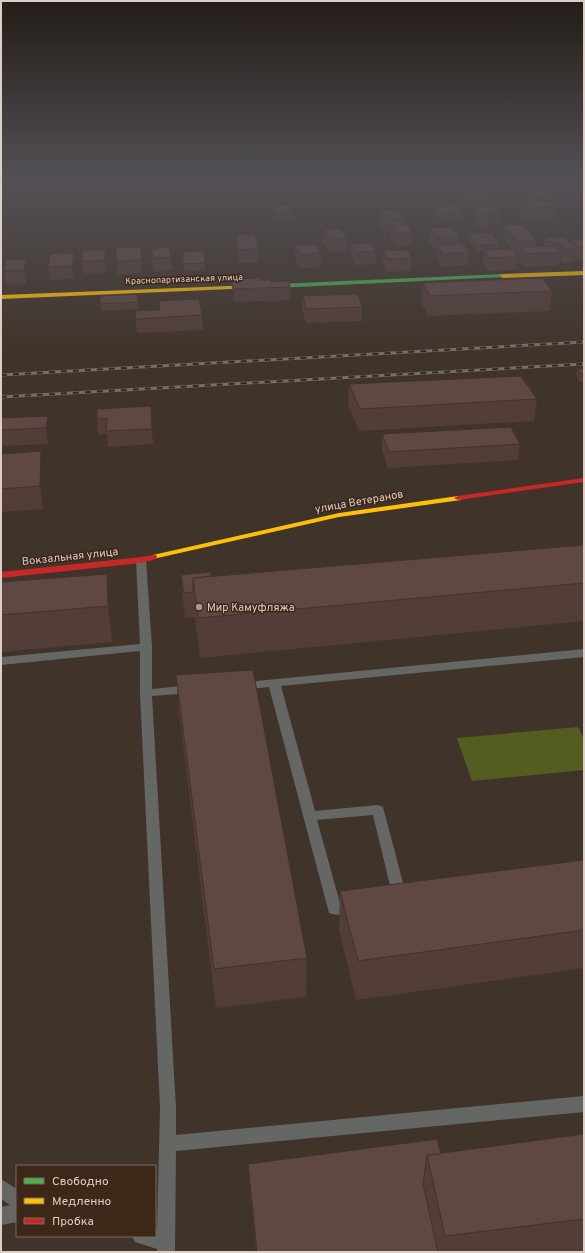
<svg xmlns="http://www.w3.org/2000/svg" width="585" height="1253" font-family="Overpass,sans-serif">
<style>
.green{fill:#535d20}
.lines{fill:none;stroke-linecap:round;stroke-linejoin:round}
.lane{fill:#656765;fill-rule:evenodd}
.fast{fill:#4caf50;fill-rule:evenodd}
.slow{fill:#ffc107;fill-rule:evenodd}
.jam{fill:#c62828;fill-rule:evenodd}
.rail-casing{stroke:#736f6b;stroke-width:3}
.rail{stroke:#3d2718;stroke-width:2;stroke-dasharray:6;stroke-linecap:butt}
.wall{fill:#523d39}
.shaded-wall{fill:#42322e}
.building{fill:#5f4742;stroke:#42322e}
.poi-dot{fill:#a6988f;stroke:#3d2718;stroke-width:1.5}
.labels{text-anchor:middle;stroke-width:3;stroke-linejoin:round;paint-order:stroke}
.far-street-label{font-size:9px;fill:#ddcec5;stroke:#3d2718}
.street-label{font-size:11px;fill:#ddcec5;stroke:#3d2718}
.poi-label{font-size:11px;fill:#ddcec5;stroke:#3d2718;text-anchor:start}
</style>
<rect width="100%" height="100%" fill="#40332a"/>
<polygon class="green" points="578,727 584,739 584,770 472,781 457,738"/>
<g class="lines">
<g class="lane">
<polygon points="141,557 146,560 152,647 152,689 192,685 196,686 198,689 196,692 192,693 152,696 176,1108 176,1135 584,1096 584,1112 176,1151 175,1252 157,1252 157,1249 135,1242 132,1236 155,1236 155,1230 157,1231 160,1108 140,693 140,651 1,665 1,657 140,644 136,560"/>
<path d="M584 649V657L281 686 315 811 378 805 383 807 407 898 405 902 400 904 395 902 393 898 373 815 317 820 340 903 354 901 359 903 361 907 359 911C350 914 338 916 329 913L269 687 241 690 237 689 235 686 237 683Z"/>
<polygon points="1,1179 17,1189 17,1222 1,1225 1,1207 10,1205 1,1199"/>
</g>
<polygon class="fast" points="503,274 505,275 505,277 253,289 250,287 253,285"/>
<g class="slow">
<polygon points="584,271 584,275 503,278 500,276 503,274"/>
<polygon points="253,285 255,286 255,288 1,299 1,295"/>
<polygon points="458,496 462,498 461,500 339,517 153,559 149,557 153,555 339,513"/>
</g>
<g class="jam">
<polygon points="584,478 584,482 458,500 454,498 458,496"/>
<polygon points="153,555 156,555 157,557 156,559 141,563 1,578 1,572 141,557"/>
</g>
<defs>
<g id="rail">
<polyline points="1,375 584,342"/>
<polyline points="1,397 584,364"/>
</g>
</defs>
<use href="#rail" class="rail-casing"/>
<use href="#rail" class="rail"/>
</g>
<g class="wall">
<polygon points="1,179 17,179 15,184 1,184"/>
<polygon points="30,179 47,179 47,182 30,183"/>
<polygon points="62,179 84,179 84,183 63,184"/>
<polygon points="87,179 108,179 87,180"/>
<polygon points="111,179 133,179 133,180 111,181"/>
<polygon points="134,179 151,179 151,183 134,184"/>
<polygon points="162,179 181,179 181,186 162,187"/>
<polygon points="211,179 267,179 267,181 236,182 239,188 239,194 222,195 217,185 213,185"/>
<polygon points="455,179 482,179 488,186 486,198 464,199 455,186"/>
<polygon points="572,179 584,179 584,180 573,180"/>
<polygon points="524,192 558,192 557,204 554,204 556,206 555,219 526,220 521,214"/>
<polygon points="444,204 463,214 463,221 439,221 435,214 435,208 444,207"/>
<polygon points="273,206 292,212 292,219 275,219 273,212"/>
<polygon points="475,207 500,211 498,223 490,223 489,228 479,228 474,220"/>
<polygon points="379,210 404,218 404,224 413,232 412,245 397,246 391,238 391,231 385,232 379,222"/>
<polygon points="504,225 536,241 535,247 544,246 545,238 570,243 571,240 584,239 584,260 578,261 575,258 574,262 563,263 560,258 559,265 524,267 519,260 519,254 516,254 518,257 517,270 488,271 483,263 484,251 476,251 468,240 469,233 500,244 499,250 512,249 503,237"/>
<polygon points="430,228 459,236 458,244 469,252 468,265 442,267 436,258 437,250 436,250 429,241"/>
<polygon points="323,230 347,238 346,251 329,252 323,243"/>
<polygon points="236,235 258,249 258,262 239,263 237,248"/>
<polygon points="351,244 376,251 376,264 355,265 351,256"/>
<polygon points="295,245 321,253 321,267 300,268 295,258"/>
<polygon points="141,247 142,273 117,274 116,261"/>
<polygon points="151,249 171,257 172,270 154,272 152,262"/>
<polygon points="106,250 107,263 106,273 83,274 81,261"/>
<polygon points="204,251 205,270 184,271 183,252"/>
<polygon points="383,251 412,258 411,271 386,272 383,264"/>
<polygon points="74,253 75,266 74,279 49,280 48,267"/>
<polygon points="6,260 27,272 26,284 6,284 4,271"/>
<polygon points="232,279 260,280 271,282 290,287 290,300 234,302 233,292"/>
<polygon points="423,283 552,291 549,311 428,316 421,302"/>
<polygon points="137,294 139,309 101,311 100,296"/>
<polygon points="303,296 362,307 362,321 306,323 302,309"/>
<polygon points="159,301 202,315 203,330 137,333 135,311 160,310"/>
<polygon points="584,368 584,382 580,382 576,376 577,369"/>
<polygon points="349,384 537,399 534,421 359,431 348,405"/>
<polygon points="97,409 153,422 153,444 108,447 107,434 98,434 97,419"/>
<polygon points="48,416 50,432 48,444 1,446 1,418"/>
<polygon points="382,434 520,444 518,460 388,468 382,450"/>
<polygon points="1,454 44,473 43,509 1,512"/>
<polygon points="584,545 584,621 200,658 195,617 185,618 183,599 181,575 211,576"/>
<polygon points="107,574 111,609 112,642 1,652 1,582"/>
<polygon points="176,675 307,958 306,997 216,1008 179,712"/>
<polygon points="584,860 584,968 356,1000 339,930 340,891"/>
<polygon points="584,1134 584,1252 256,1252 249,1174 248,1164 441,1154"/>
</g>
<g class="shaded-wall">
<polygon points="14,179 17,179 15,184"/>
<polygon points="106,250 107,263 106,273 104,260"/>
<polygon points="74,253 75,266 74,279 72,266"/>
<polygon points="26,259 27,272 26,284 24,270"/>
<polygon points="151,406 153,422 153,444 152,429"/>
<polygon points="48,416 50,432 48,444 46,428"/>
<polygon points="41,451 44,473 43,509 40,486"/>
<polygon points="107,574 111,609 112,642 108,606"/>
</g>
<g class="building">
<polygon points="217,179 235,179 239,188 221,189"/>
<polygon points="459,179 482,179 488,186 465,187"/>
<polygon points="554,188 558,192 550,192 554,197 529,198 524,192 542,191 543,189"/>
<polygon points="523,202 552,202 556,206 528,208"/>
<polygon points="444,204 457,204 463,214 439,215 435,208 446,207"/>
<polygon points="290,205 292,212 275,213 273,206"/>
<polygon points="475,207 497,207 500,211 488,211 490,215 480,215"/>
<polygon points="397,209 404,218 386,219 379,210"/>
<polygon points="407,224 413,232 397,233 391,225"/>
<polygon points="523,224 536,241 517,241 504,225"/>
<polygon points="451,227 459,236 437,237 430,228"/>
<polygon points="340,229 347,238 329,239 323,230"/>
<polygon points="491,232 500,244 476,245 469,233"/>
<polygon points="255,234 258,249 238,250 236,235"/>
<polygon points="565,237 576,249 565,250 559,243 549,243 545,238"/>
<polygon points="584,239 584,247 580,248 571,240"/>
<polygon points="371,243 376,251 356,252 351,244"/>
<polygon points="316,244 321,253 300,255 295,245"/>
<polygon points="463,244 469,252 443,254 437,245"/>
<polygon points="554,246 560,252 526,254 520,247"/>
<polygon points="141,247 141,260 116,261 116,248"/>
<polygon points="169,247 171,257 154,258 151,249"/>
<polygon points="513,249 518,257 489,258 484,250"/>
<polygon points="106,250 104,260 81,261 83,251"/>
<polygon points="408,250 412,258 387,259 383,251"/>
<polygon points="204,251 205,263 183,264 183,252"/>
<polygon points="74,253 72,266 48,267 50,254"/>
<polygon points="26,259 24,270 4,271 6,260"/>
<polygon points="260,278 260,280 271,280 271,282 289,281 290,287 233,289 232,279"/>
<polygon points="542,278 552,291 430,296 423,283"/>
<polygon points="137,294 138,302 100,304 100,296"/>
<polygon points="358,294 362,307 306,309 303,296"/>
<polygon points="199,299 202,315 136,319 135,311 160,310 159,301"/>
<polygon points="584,368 584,374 581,374 577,369"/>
<polygon points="521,376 537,399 360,409 349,384"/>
<polygon points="151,406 152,429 106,431 107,418 97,419 97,409"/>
<polygon points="48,416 46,428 1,430 1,418"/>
<polygon points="511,427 520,444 389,452 382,434"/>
<polygon points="41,451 40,486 1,489 1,454"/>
<polygon points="584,545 584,583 198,618 193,578"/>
<polygon points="210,572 211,576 193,578 193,592 184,593 181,575"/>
<polygon points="107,574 108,606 1,615 1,582"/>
<polygon points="253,670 307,958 214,969 176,675"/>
<polygon points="584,860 584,930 358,961 340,891"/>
<polygon points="584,1134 584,1219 445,1236 427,1155"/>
<polygon points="437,1139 441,1154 427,1155 423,1184 438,1252 257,1252 248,1164"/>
</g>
<linearGradient id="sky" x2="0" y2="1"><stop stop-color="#231c17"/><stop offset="0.5" stop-color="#535055"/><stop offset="1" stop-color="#535055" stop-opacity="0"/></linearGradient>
<rect width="585" height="355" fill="url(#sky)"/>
<circle class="poi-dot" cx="199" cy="607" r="4"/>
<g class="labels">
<g class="far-street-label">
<text transform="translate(184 279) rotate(-2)" y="3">Краснопартизанская улица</text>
</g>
<g class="street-label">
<text transform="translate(359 501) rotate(-10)" y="4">улица Ветеранов</text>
<text transform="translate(70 556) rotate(-6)" y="4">Вокзальная улица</text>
</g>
<g class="poi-label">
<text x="207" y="611">Мир Камуфляжа</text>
</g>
</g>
<rect width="585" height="1253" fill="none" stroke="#ddcec5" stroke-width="4"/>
<rect x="16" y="1165" width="140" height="72" fill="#3d2718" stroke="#7d6a5d"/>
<rect x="24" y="1178" width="20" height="6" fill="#4caf50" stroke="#7d6a5d"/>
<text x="52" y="1185" font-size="12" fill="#ddcec5">Свободно</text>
<rect x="24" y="1198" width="20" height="6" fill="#ffc107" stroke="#7d6a5d"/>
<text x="52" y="1205" font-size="12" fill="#ddcec5">Медленно</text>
<rect x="24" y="1218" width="20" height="6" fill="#c62828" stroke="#7d6a5d"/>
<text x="52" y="1225" font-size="12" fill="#ddcec5">Пробка</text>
</svg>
